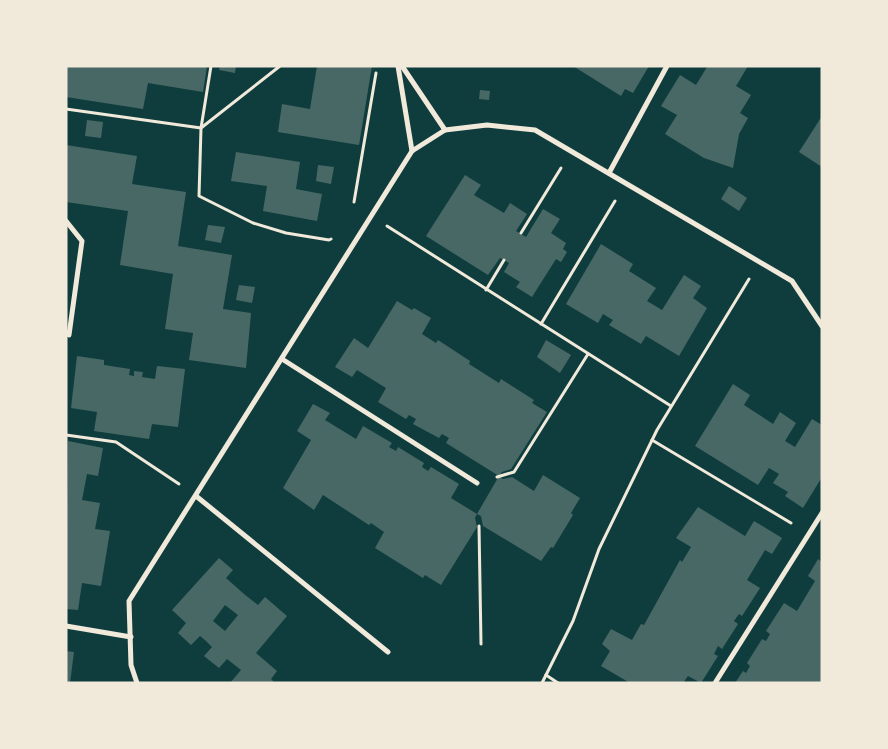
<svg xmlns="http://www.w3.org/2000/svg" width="888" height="749" font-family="Manrope,sans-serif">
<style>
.building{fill:#486865;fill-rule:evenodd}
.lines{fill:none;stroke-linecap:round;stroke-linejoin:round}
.path{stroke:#f1e9da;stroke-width:3}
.minor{stroke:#f1e9da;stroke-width:5}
</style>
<rect width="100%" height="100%" fill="#0f3d3e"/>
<g class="building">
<polygon points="67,66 207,66 203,92 148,83 143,109 66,97"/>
<polygon points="220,66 236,66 235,73 219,70"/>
<polygon points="317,66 372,66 359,145 278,132 282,104 310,109"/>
<polygon points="573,66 649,66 633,93 625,89 621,96"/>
<polygon points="705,66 748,66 736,86 751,95 740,113 748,118 739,134 733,168 704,158 665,134 677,115 661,106 680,75 696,85 707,67"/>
<polygon points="480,90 490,91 489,100 479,99"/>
<polygon points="822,116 822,167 799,152"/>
<polygon points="87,120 103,122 101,138 85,136"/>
<polygon points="66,145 137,156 132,184 186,192 178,246 232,255 223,309 251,313 246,368 189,360 193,333 165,329 173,274 120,265 128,211 66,202"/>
<polygon points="236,152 300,162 296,189 322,194 317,221 263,211 267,186 231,181"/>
<polygon points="318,165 334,167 331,184 316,181"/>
<polygon points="465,175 481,185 474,195 504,213 510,203 527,214 516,231 526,237 543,209 560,219 551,233 566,243 563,249 567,252 561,262 556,259 532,297 516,287 520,282 504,272 509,263 500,258 488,275 426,236"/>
<polygon points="729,186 747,198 739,211 721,199"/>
<polygon points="208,225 225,227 221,243 205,240"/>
<polygon points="601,244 633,264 629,271 656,288 647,301 662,310 684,275 701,286 693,298 707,308 679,356 646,336 641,344 609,325 613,320 603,314 598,323 566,304"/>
<polygon points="239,285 255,287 252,303 236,300"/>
<polygon points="397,301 412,310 414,308 431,318 422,334 436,343 438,340 470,361 469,364 499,383 501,379 534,400 532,403 547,412 511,469 502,472 499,476 446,443 449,438 442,434 439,438 413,424 416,419 409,415 406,419 378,402 386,388 357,370 352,377 335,367 354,338 368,348"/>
<polygon points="546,340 571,355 560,373 537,357"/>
<polygon points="77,356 104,360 104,365 130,369 129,375 134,376 134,371 143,372 142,377 155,379 157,366 185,369 178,427 152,424 149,439 94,431 97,412 71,408"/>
<polygon points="733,384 750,395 744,405 773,424 780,412 796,423 785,441 795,447 812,419 822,425 822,477 803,508 785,496 788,492 773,483 779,474 769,468 758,485 695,446"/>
<polygon points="313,404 330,413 325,420 356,439 363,426 392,443 389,447 396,451 398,447 424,463 422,467 428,471 431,467 459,484 451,498 477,514 499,476 503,479 512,477 534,491 543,475 580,498 571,513 573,515 553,548 551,547 541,561 483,526 481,516 477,514 475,518 477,527 441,585 425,575 423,578 375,548 384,532 371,523 369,525 323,495 314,510 283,488 311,440 297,431"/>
<polygon points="68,441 103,448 98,476 87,474 82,500 100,503 95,529 110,531 101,586 82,583 78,610 66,609"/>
<polygon points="698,507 745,536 754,521 782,538 772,554 765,550 747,580 760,588 742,616 739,614 734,621 738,624 722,649 718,646 714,654 718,656 701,683 688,676 683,683 630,683 601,666 610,651 602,644 611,629 632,640 641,624 644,625 680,560 682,562 691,547 676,538"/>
<path d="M219 558 233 570 226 578 244 594 258 605 265 597 287 616 256 653 277 671 271 679 275 683H230L241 670 227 659 219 668 204 656 212 647 206 641 200 636 191 645 178 633 186 623 172 610ZM225 605 238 615 225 631 213 621Z"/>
<polygon points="818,559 822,562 822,683 735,683 743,671 746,673 750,666 747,663 762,639 766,641 770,634 766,631 784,603 797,611 815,581 808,576"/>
<polygon points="66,651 74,652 70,683 66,683"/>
</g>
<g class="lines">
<g class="path">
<polyline points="280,66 201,128 199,196 253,223 286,233 329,240 331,239"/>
<polyline points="66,109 201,128 211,66"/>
<polyline points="354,202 376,73"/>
<polyline points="387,226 671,406"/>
<polyline points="521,233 561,168"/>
<polyline points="486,290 504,260"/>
<polyline points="541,324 615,201"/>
<polyline points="66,435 116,442 179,484"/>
<polyline points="652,440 791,523"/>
<polyline points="497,477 514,472 588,354"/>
<polyline points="479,526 481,644"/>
<polyline points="546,675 558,683"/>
<polyline points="542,683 573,621 599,549 657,430 749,279"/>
</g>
<g class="minor">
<polyline points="398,66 412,151"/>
<polyline points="402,66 445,130"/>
<polyline points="609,173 667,66"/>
<polyline points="66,221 82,241 69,335"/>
<polyline points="282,359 477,483"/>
<polyline points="196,496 388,652"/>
<polyline points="66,626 131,637"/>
<polyline points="137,683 131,665 129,601 412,151 445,130 487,125 535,130 792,281 822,326"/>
<polyline points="715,683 822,513"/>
</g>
</g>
<rect width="888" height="749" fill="none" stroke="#f1e9da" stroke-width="135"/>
</svg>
